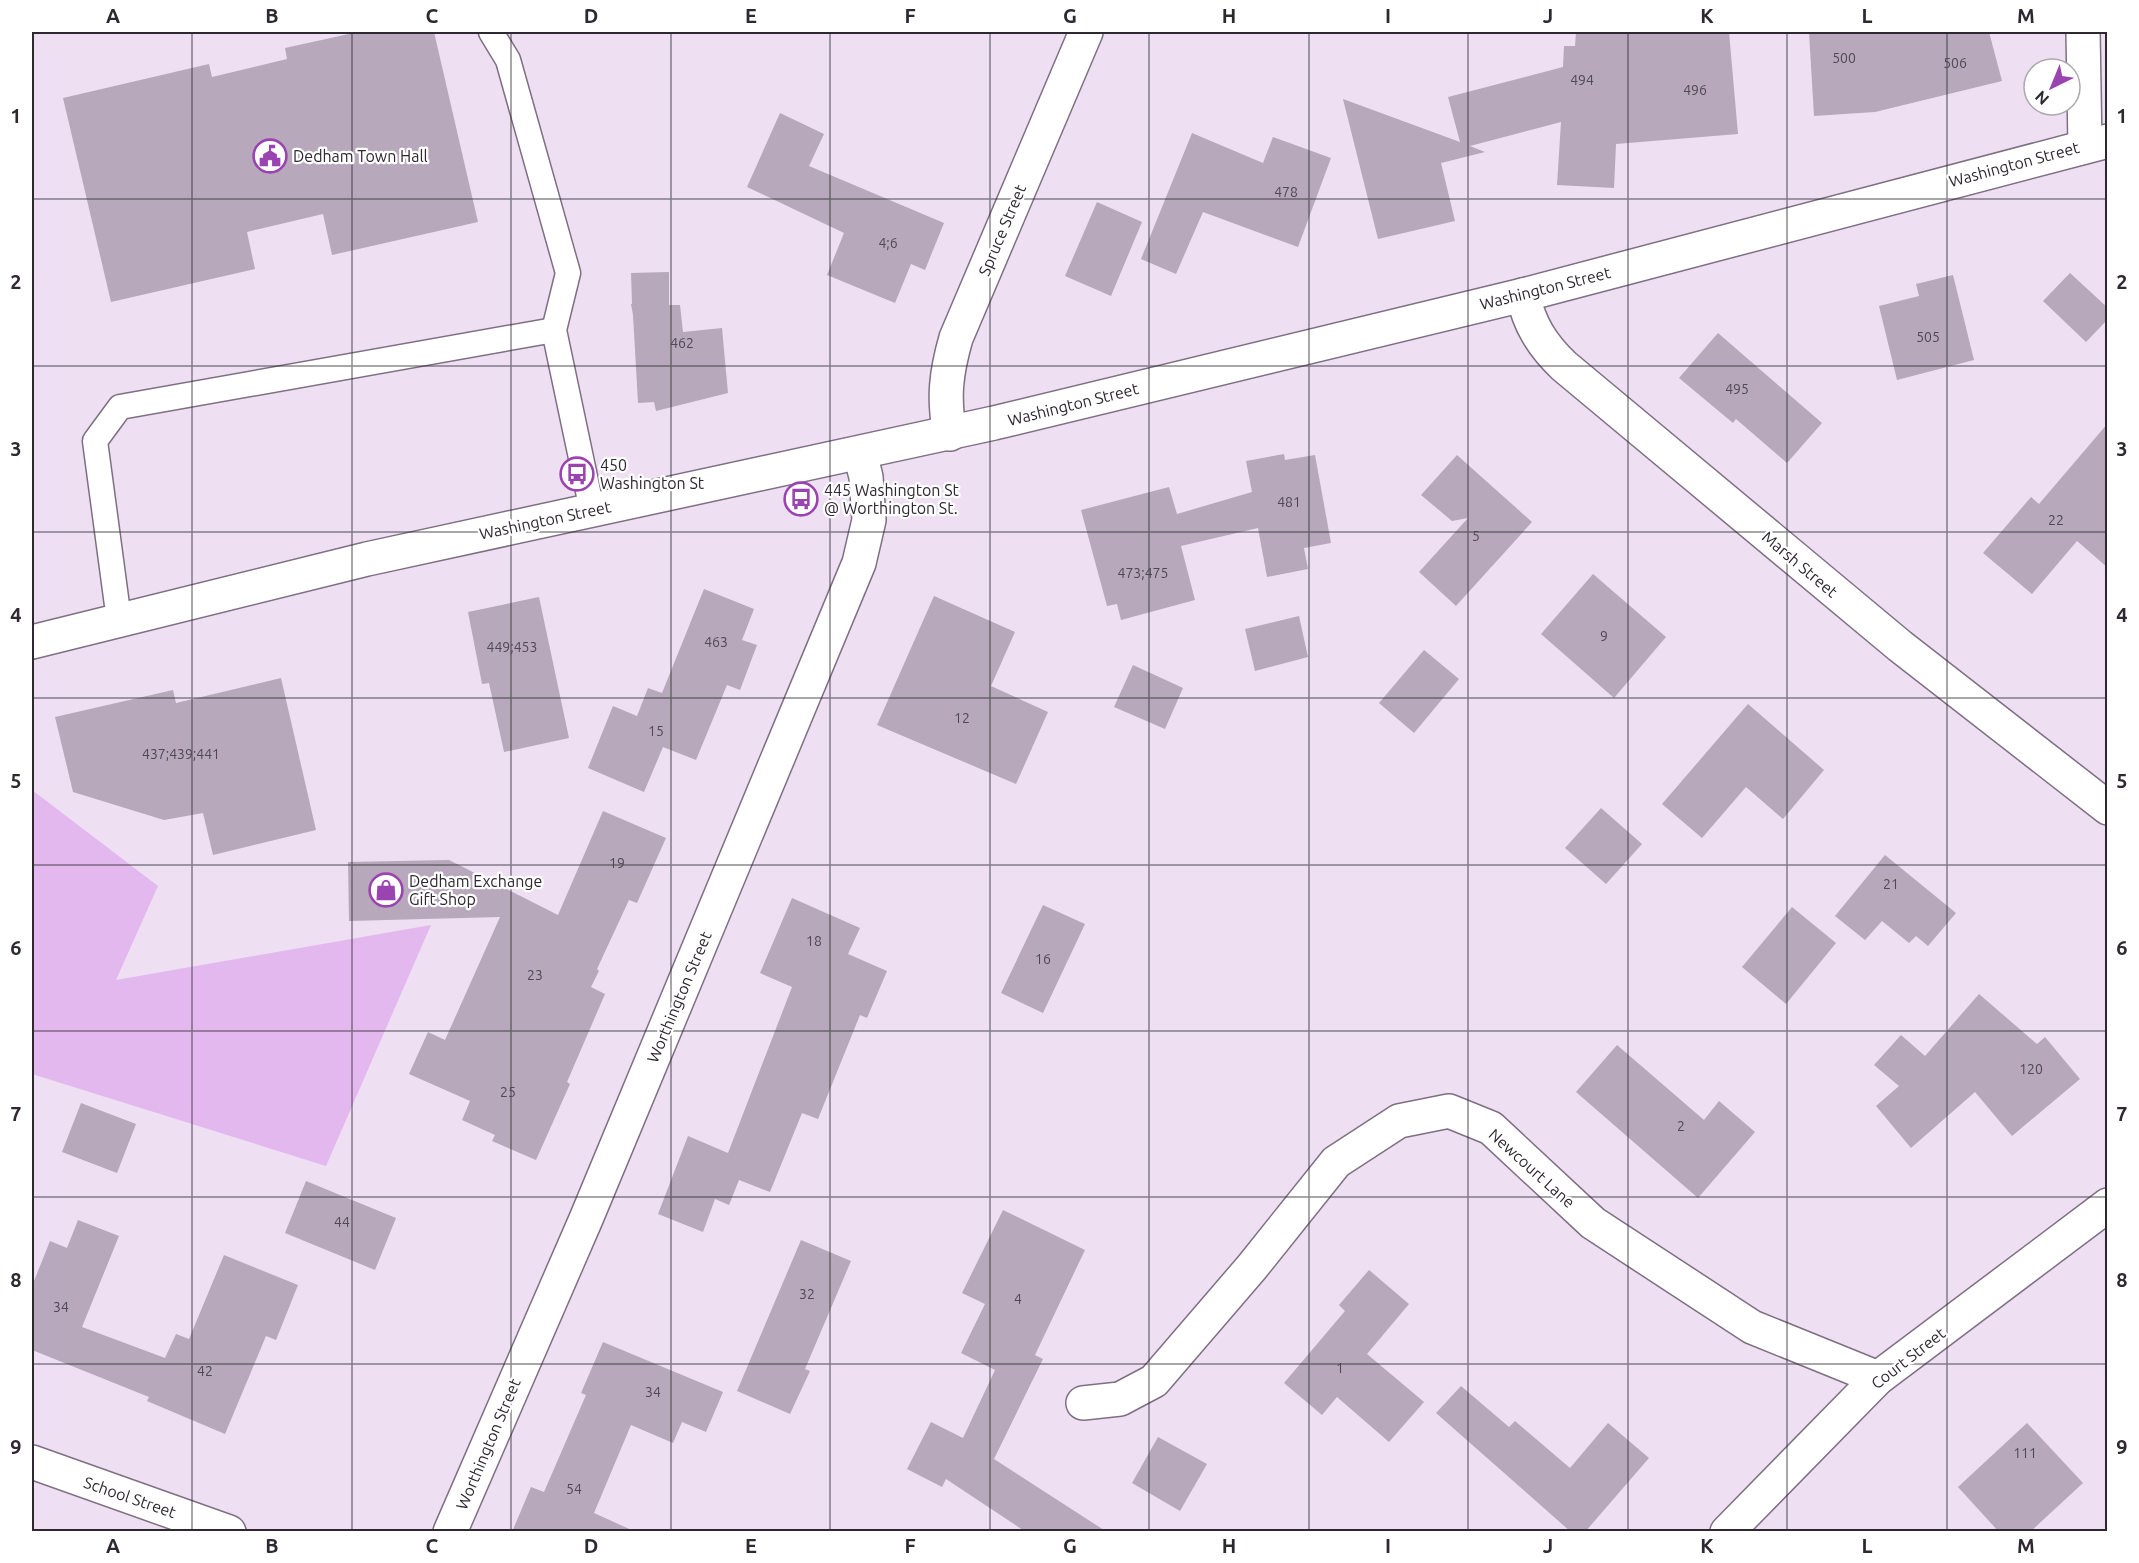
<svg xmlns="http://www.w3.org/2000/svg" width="2139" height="1563" font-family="Ubuntu,sans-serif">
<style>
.green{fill:#e2b8ee}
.building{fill:#b7a8bb}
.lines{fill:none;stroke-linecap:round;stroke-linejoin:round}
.service-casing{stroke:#7e7082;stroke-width:27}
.minor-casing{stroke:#7e7082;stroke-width:36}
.tertiary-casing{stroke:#7e7082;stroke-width:36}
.secondary-casing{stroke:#7e7082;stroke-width:36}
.service{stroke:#fff;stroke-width:24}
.minor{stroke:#fff;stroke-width:33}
.tertiary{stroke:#fff;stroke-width:33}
.secondary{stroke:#fff;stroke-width:33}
.grid{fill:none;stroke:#2e2830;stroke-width:1.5;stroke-opacity:0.55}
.labels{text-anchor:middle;stroke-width:4.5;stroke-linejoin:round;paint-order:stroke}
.number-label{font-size:14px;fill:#504853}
.poi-label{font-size:16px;fill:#2e2830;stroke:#fff;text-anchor:start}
.street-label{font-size:16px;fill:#2e2830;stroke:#fff}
.neatline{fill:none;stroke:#2e2830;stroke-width:2}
.grid-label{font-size:20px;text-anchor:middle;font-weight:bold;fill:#2e2830}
</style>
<rect width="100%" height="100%" fill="#efdff3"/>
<polygon class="green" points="32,790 158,886 116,980 431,925 326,1166 32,1074"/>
<g class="building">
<polygon points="358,32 434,32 478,222 332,255 323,214 247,232 255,269 111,302 63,98 209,64 212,77 287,59 285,48"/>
<polygon points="1576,32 1729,32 1738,134 1616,144 1614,188 1557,185 1561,122 1470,146 1485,152 1441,163 1455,221 1378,239 1343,99 1460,142 1448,97 1563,67 1564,46 1575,46"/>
<polygon points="1809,32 1989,32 2002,81 1875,112 1814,116"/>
<polygon points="780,113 824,134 809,166 944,223 925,270 911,264 895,303 827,275 844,233 747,187"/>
<polygon points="1192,133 1263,163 1273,137 1331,158 1298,247 1203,212 1176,274 1141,259"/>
<polygon points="1097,202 1142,222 1111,296 1065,276"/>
<polygon points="669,272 669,305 680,305 683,332 722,328 728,393 656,411 654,402 638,403 633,315 631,304 632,304 631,273"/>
<polygon points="2070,273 2108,308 2108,319 2086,342 2043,301"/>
<polygon points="1953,275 1974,360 1897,380 1879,306 1919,296 1916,284"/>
<polygon points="1718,333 1822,423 1787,463 1736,419 1733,423 1679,378"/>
<polygon points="2108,423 2108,568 2077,541 2032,594 1983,553 2031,497 2039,504"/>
<polygon points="1284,454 1285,460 1315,455 1331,543 1304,548 1308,569 1267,577 1258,528 1181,546 1195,600 1121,620 1117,604 1107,606 1081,510 1169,487 1177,514 1252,492 1246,461"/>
<polygon points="1457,455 1532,522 1456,606 1419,572 1468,518 1452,521 1421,495"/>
<polygon points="1593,574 1666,637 1614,698 1541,634"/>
<polygon points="704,589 754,609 742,640 757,645 740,690 727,685 696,760 663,747 644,792 588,768 613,706 637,716 648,688 662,693"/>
<polygon points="934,596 1015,632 991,686 1048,712 1016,784 877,725"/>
<polygon points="539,597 569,738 504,752 489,683 482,684 468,612"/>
<polygon points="1299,616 1308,657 1255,671 1245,629"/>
<polygon points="1424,650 1459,679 1414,733 1379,703"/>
<polygon points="1133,665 1183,688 1165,729 1114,707"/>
<polygon points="281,678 316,830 213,855 203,813 164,820 73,792 55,717 173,690 176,703"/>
<polygon points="1748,704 1824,770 1783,819 1746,787 1702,838 1662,804"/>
<polygon points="1601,808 1642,844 1606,884 1565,848"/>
<polygon points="603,811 666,838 637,903 629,900 597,969 599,971 591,987 605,994 567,1082 570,1084 536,1160 492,1141 495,1135 462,1120 470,1101 409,1074 428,1032 445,1040 500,917 349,921 348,862 449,860 558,915"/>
<polygon points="1885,855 1956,913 1928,946 1916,936 1909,943 1882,921 1865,940 1835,916"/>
<polygon points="792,898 860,928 848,954 887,971 867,1018 860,1015 818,1119 802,1113 770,1192 739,1180 729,1205 715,1199 703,1232 658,1214 688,1136 728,1153 792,987 760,973"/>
<polygon points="1043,905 1085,924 1043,1013 1001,993"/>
<polygon points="1792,907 1836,943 1786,1004 1742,967"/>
<polygon points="1979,994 2037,1044 2045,1037 2080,1079 2012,1136 1975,1092 1911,1148 1876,1106 1899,1086 1874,1065 1901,1035 1925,1056"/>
<polygon points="1617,1045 1704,1120 1719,1101 1755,1132 1698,1198 1576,1092"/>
<polygon points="81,1103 136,1124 117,1173 62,1152"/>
<polygon points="306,1181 396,1218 375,1270 285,1233"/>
<polygon points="1003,1210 1085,1250 1035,1355 1043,1359 994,1459 1107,1532 1026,1532 946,1479 942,1487 907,1469 931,1422 963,1438 995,1370 961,1353 985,1304 962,1293"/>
<polygon points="78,1220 119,1236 82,1327 165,1358 176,1334 189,1339 224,1255 298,1285 276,1340 266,1336 225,1434 147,1401 149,1397 32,1350 32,1286 50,1241 67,1248"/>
<polygon points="801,1240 851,1261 805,1369 810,1371 790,1414 737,1391"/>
<polygon points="1369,1270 1409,1304 1367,1354 1424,1402 1389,1442 1337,1397 1322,1415 1284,1383 1345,1311 1339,1305"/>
<polygon points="603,1342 723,1392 706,1432 682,1422 673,1443 631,1425 594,1513 636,1532 512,1532 531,1487 544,1492 586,1395 581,1393"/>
<polygon points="1461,1386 1509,1427 1515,1421 1570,1468 1608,1423 1649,1458 1585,1532 1571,1532 1436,1413"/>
<polygon points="2027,1423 2083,1483 2030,1532 1999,1532 1958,1487"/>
<polygon points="1158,1437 1207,1464 1180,1511 1132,1483"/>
</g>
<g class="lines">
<defs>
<g id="service">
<polyline points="491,32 508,60 568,273 554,330 592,510"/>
<polyline points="119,620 95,441 120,407 554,330"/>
</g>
<g id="minor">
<polyline points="2083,32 2085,146"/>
<path d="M1523 295C1529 324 1542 345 1564 366L1900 646 2108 808"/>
<path d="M950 434C943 398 946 373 956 338L1086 32"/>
<polyline points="1083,1403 1120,1399 1154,1381 1252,1267 1336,1162 1399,1121 1449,1111 1491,1128 1593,1223 1752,1327 1878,1378"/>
<polyline points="32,1462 229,1532"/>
<polyline points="450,1532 586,1219 859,563 869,520 866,477 860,453"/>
</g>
<polyline id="tertiary" points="1727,1532 1878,1378 2108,1205"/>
<polyline id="secondary" points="32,642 367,559 994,423 1523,295 2108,141"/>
</defs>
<use href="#service" class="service-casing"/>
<use href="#minor" class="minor-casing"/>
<use href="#tertiary" class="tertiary-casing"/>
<use href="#secondary" class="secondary-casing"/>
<use href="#service" class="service"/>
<use href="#minor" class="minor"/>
<use href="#tertiary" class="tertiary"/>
<use href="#secondary" class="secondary"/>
</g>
<path class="grid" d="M192 32V1532M352 32V1532M511 32V1532M671 32V1532M830 32V1532M990 32V1532M1149 32V1532M1309 32V1532M1468 32V1532M1628 32V1532M1787 32V1532M1947 32V1532M32 199H2108M32 366H2108M32 532H2108M32 698H2108M32 865H2108M32 1031H2108M32 1197H2108M32 1364H2108"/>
<defs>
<symbol id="civic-ring" viewBox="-11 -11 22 22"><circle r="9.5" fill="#fff" stroke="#9a44b1" stroke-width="1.5"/><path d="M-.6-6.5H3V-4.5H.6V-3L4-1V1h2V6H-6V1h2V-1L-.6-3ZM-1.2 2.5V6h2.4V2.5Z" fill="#9a44b1"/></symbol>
<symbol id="bus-ring" viewBox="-11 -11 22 22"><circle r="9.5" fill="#fff" stroke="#9a44b1" stroke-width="1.5"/><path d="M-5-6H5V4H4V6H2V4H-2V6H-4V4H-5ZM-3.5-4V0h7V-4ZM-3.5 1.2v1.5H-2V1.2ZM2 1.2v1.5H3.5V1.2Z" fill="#9a44b1"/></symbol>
<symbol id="shop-ring" viewBox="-11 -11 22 22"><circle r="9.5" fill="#fff" stroke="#9a44b1" stroke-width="1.5"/><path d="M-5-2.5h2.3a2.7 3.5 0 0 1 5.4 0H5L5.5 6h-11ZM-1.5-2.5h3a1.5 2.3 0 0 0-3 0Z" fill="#9a44b1"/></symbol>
</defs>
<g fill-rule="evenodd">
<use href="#civic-ring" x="251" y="137" width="38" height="38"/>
<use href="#bus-ring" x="558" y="455" width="38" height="38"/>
<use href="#bus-ring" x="782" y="480" width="38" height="38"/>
<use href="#shop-ring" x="367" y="871" width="38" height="38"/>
</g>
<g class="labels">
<g class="number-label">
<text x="1844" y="63">500</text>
<text x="1955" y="68">506</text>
<text x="1582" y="85">494</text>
<text x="1695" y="95">496</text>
<text x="1286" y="197">478</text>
<text x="888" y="248">4;6</text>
<text x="1928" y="342">505</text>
<text x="682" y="348">462</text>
<text x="1737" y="394">495</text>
<text x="1289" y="507">481</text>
<text x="2056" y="525">22</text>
<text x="1476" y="541">5</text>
<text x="1143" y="578">473;475</text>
<text x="1604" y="641">9</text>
<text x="716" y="647">463</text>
<text x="512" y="652">449;453</text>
<text x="962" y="723">12</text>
<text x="656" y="736">15</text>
<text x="181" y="759">437;439;441</text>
<text x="617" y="868">19</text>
<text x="1891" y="889">21</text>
<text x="814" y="946">18</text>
<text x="1043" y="964">16</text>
<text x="535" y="980">23</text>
<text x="2031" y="1074">120</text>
<text x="508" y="1097">25</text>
<text x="1681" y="1131">2</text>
<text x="342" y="1227">44</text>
<text x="807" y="1299">32</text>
<text x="1018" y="1304">4</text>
<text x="61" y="1312">34</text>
<text x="1340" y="1373">1</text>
<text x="205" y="1376">42</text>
<text x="653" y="1397">34</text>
<text x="2025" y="1458">111</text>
<text x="574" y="1494">54</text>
</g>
<g class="poi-label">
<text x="293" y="162">Dedham Town Hall</text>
<text x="600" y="471">450<tspan x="600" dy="18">Washington St</tspan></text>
<text x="824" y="496">445 Washington St<tspan x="824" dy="18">@ Worthington St.</tspan></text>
<text x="409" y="887">Dedham Exchange<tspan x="409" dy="18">Gift Shop</tspan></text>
</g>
<g class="street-label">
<text transform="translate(2014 164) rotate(-15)" y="6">Washington Street</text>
<text transform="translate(1002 230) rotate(-67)" y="6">Spruce Street</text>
<text transform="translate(1545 288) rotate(-14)" y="6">Washington Street</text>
<text transform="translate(1073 404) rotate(-14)" y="6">Washington Street</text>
<text transform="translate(545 520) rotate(-12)" y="6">Washington Street</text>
<text transform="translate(1800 564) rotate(40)" y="6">Marsh Street</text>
<text transform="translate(679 997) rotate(-67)" y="6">Worthington Street</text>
<text transform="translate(1532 1168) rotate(42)" y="6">Newcourt Lane</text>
<text transform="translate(1908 1358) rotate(-38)" y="6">Court Street</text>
<text transform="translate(488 1444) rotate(-67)" y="6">Worthington Street</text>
<text transform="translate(130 1497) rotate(19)" y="6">School Street</text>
</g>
</g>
<rect width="2139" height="1563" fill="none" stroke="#ffffff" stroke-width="66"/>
<g transform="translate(2052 87) rotate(223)"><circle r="28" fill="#ffffff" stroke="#aba9ac" stroke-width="1.5"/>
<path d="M0-4.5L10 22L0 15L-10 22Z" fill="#9a44b1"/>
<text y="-9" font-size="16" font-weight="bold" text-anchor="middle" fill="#2e2830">N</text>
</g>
<rect x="33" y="33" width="2073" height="1497" class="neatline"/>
<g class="grid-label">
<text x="113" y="23">A</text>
<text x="272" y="23">B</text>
<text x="432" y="23">C</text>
<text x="591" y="23">D</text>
<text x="751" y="23">E</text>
<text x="910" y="23">F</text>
<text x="1070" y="23">G</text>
<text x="1229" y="23">H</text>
<text x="1388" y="23">I</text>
<text x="1548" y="23">J</text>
<text x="1707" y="23">K</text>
<text x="1867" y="23">L</text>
<text x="2026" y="23">M</text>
<text x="16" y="123">1</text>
<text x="2122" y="123">1</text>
<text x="16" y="289">2</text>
<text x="2122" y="289">2</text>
<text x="16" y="456">3</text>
<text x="2122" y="456">3</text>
<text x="16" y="622">4</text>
<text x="2122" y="622">4</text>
<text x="16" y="788">5</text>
<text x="2122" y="788">5</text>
<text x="16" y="955">6</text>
<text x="2122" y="955">6</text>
<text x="16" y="1121">7</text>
<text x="2122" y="1121">7</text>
<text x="16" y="1287">8</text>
<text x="2122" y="1287">8</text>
<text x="16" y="1454">9</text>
<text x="2122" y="1454">9</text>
<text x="113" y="1553">A</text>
<text x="272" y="1553">B</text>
<text x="432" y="1553">C</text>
<text x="591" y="1553">D</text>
<text x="751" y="1553">E</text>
<text x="910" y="1553">F</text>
<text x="1070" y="1553">G</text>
<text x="1229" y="1553">H</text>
<text x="1388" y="1553">I</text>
<text x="1548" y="1553">J</text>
<text x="1707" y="1553">K</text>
<text x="1867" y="1553">L</text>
<text x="2026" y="1553">M</text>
</g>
</svg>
